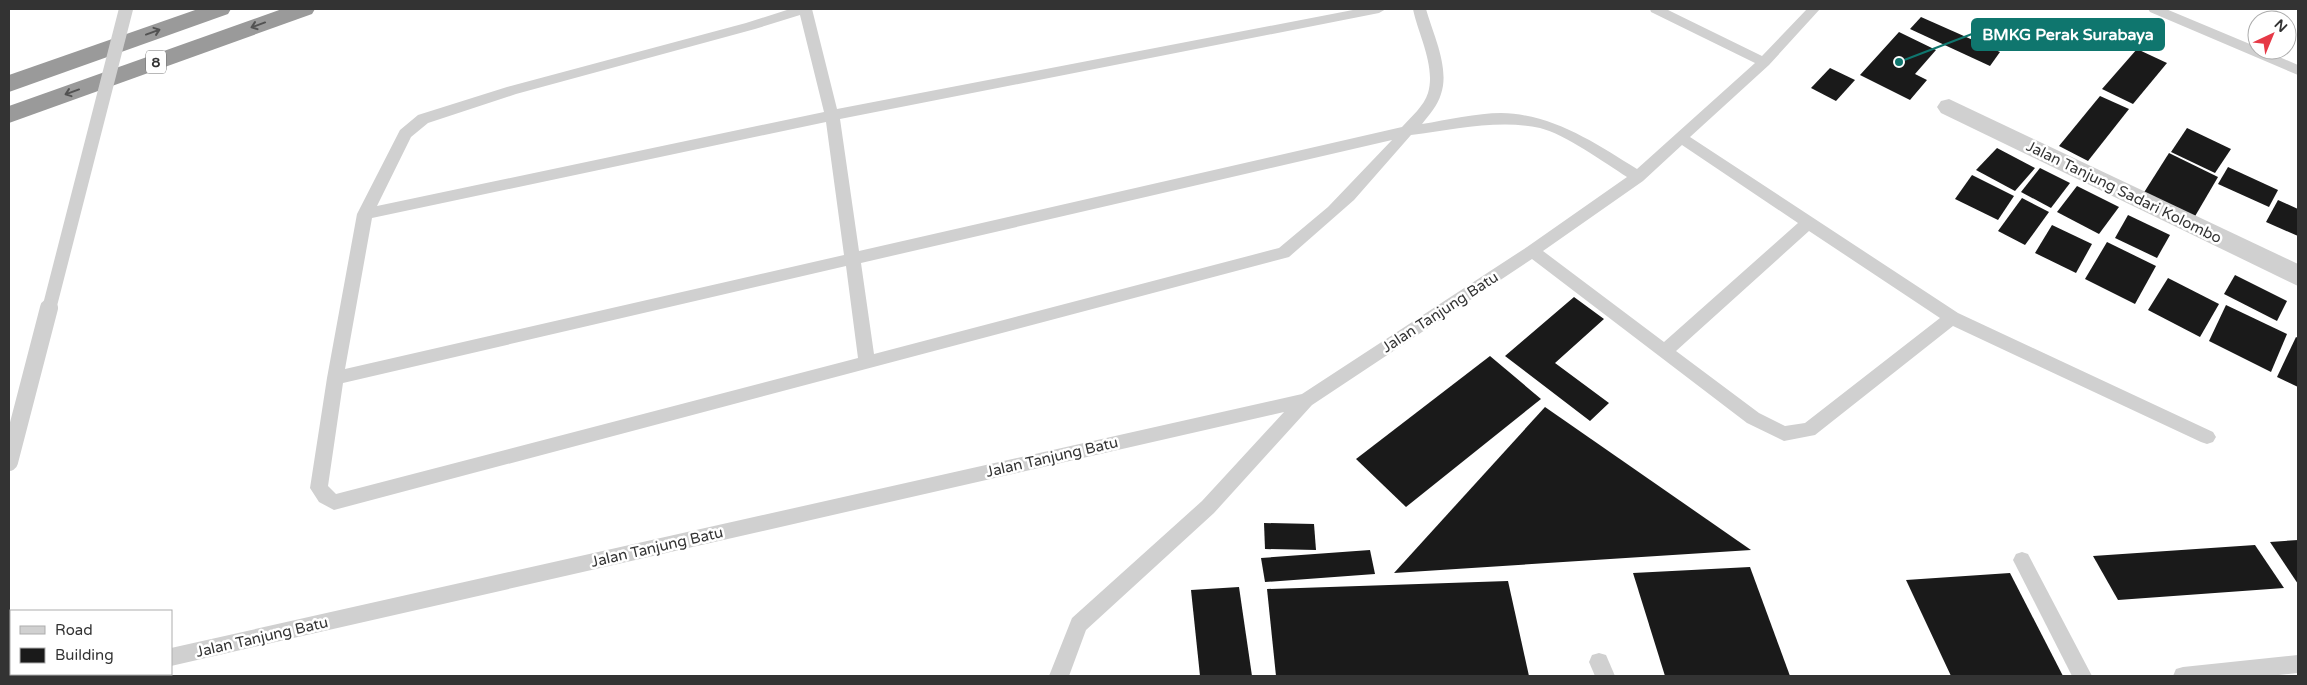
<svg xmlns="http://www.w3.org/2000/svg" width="2307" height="685" font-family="'Varela Round',sans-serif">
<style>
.building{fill:#1a1a1a}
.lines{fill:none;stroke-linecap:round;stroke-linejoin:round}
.service{fill:#d0d0d0;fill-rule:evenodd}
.minor{fill:#d0d0d0;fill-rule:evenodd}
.motorway{fill:#9a9a9a;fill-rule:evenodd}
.service-bridge-far1{stroke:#d0d0d0;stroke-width:14}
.service-bridge{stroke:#d0d0d0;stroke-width:18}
.oneway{stroke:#525252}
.labels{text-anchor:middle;stroke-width:5;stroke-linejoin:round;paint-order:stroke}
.shield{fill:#fff;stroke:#707070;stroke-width:1}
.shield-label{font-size:14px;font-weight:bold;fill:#333}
.street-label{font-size:15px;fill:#333;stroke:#fff}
.leader{fill:none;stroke:#0f766e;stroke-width:2}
.callout-dot{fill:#0f766e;stroke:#fff;stroke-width:2}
.callout{fill:#0f766e;stroke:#0f766e;stroke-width:2}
.callout-label{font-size:16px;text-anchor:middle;font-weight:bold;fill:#fff}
</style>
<rect width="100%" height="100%" fill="#fff"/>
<g class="building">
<polygon points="1921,17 2000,52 1990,66 1910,29"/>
<polygon points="1899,32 1936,50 1915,74 1927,80 1910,100 1860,75"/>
<polygon points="2137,49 2167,63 2133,104 2102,89"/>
<polygon points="1830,68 1855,80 1836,101 1811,88"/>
<polygon points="2100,96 2129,109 2088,161 2059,146"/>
<polygon points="2187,128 2231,149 2215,173 2171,152"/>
<polygon points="1997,148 2035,168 2015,191 1976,170"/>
<polygon points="2169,153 2218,177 2194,218 2143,194"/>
<polygon points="2228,167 2278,190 2269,207 2218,184"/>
<polygon points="2040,168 2070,183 2051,208 2021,192"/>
<polygon points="1972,175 2014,196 1998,220 1955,199"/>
<polygon points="2077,186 2119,207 2099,234 2057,212"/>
<polygon points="2022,198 2049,212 2025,245 1998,231"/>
<polygon points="2278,200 2298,209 2298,236 2266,222"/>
<polygon points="2128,215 2170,235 2157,258 2115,238"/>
<polygon points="2052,225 2092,244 2076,273 2035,253"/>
<polygon points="2107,242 2156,266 2135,304 2085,279"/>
<polygon points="2235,275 2287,301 2277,321 2224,294"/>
<polygon points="2168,278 2219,304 2200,337 2148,310"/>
<polygon points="1574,297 1604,319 1555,363 1609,403 1590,421 1505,356"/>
<polygon points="2226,305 2287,334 2271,372 2209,341"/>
<polygon points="2296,337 2298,338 2298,387 2277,377"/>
<polygon points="1490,356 1541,399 1406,507 1356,459"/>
<polygon points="1545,407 1751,550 1394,573"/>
<polygon points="1264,523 1314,524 1316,550 1265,549"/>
<polygon points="2298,540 2298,584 2270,542"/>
<polygon points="2255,545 2284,588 2118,600 2093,556"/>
<polygon points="1370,550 1375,574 1265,582 1261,558"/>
<polygon points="1750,567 1790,676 1665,676 1633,573"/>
<polygon points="2010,573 2063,676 1951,676 1906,580"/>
<polygon points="1508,581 1529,676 1276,676 1267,589"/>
<polygon points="1239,587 1252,676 1200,676 1191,590"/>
</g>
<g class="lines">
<g class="service">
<path d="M790 9H812L837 109 1358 9H1386L1379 13 840 119 859 251 1402 127C1411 117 1424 106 1428 93 1436 66 1418 34 1413 9H1426C1433 34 1450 68 1441 94 1438 105 1429 115 1422 124 1447 120 1477 113 1501 113 1553 114 1595 143 1637 169L1755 63 1651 12 1650 9H1666L1762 56 1807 9H1820L1769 65 1690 137 1958 313 2213 432 2216 437 2213 442 2207 444 2201 442 1953 326 1815 435 1784 441 1747 423 1532 259 1312 405 1214 513 1086 630 1069 676H1049L1072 618 1202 501 1284 412 171 666V648L1302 394 1527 247 1627 177C1605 163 1565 134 1540 128 1498 119 1454 130 1411 135L1354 200 1289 257 334 510 319 502 310 488 327 378 357 214 400 130 418 115 507 87 746 23ZM800 15 824 112 377 206 411 137 428 123 516 94 755 29ZM826 122 844 255 345 369 372 218ZM1392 140 1328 207 1279 248 874 354 861 263ZM1682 145 1798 223 1664 342 1543 251 1643 181ZM1809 231 1940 318 1805 423 1785 426 1759 413 1676 351ZM846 266 858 358 336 494 328 486 343 383Z"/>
<polygon points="2148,9 2166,9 2257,47 2257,50 2263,50 2298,65 2298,75 2150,12"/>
<polygon points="2022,552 2028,554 2092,676 2072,676 2013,560 2016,554"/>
<polygon points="1599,653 1606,655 1615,676 1595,676 1589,662 1592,655"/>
<polygon points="2298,655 2298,673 2269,676 2173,676 2176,669 2183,667"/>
<polygon points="79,674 109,674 108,676 78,676"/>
</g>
<polygon class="minor" points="1949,99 2298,264 2298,286 1941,113 1937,107 1941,101"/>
<g class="motorway">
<polygon points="198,9 231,9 228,14 9,92 9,75"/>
<polygon points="282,9 315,9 312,14 9,123 9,106"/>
</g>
<polyline class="service-bridge-far1" points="49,309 126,9"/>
<polyline class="service-bridge" points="9,462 49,308"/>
</g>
<defs><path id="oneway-shaft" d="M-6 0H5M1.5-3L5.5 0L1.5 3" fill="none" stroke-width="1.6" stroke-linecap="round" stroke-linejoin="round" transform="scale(1.25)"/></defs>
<g class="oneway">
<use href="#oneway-shaft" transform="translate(258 25) rotate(160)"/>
<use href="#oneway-shaft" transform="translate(153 32) rotate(-20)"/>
<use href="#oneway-shaft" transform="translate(72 92) rotate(160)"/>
</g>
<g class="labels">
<rect class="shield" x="146" y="50.5" width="20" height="23" rx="4"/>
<g class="shield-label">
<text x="156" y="67">8</text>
</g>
<g class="street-label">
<text transform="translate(2124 192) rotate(26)" y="5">Jalan Tanjung Sadari Kolombo</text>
<text transform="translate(1440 312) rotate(-33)" y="5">Jalan Tanjung Batu</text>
<text transform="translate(1052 457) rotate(-13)" y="5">Jalan Tanjung Batu</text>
<text transform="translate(657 547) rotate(-13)" y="5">Jalan Tanjung Batu</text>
<text transform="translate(262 637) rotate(-13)" y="5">Jalan Tanjung Batu</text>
</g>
</g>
<path class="leader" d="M1899 62L1972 34"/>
<circle class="callout-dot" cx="1899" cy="62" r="5"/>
<rect class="callout" x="1972" y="19" width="192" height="31" rx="5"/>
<g class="callout-label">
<text x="2068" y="40">BMKG Perak Surabaya</text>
</g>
<rect width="2307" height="685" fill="none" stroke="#333333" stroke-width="20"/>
<rect x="10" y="610" width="162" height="65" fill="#ffffff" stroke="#adadad"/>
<rect x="20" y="626" width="25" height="8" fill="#d0d0d0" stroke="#adadad"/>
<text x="55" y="635" font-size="15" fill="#333333">Road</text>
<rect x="20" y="648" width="25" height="15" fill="#1a1a1a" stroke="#adadad"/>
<text x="55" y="660" font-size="15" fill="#333333">Building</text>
<g transform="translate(2272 35) rotate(44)"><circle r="24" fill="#ffffff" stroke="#adadad"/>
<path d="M0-4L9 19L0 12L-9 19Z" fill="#e63946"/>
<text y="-8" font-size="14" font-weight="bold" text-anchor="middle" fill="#333333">N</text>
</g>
</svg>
